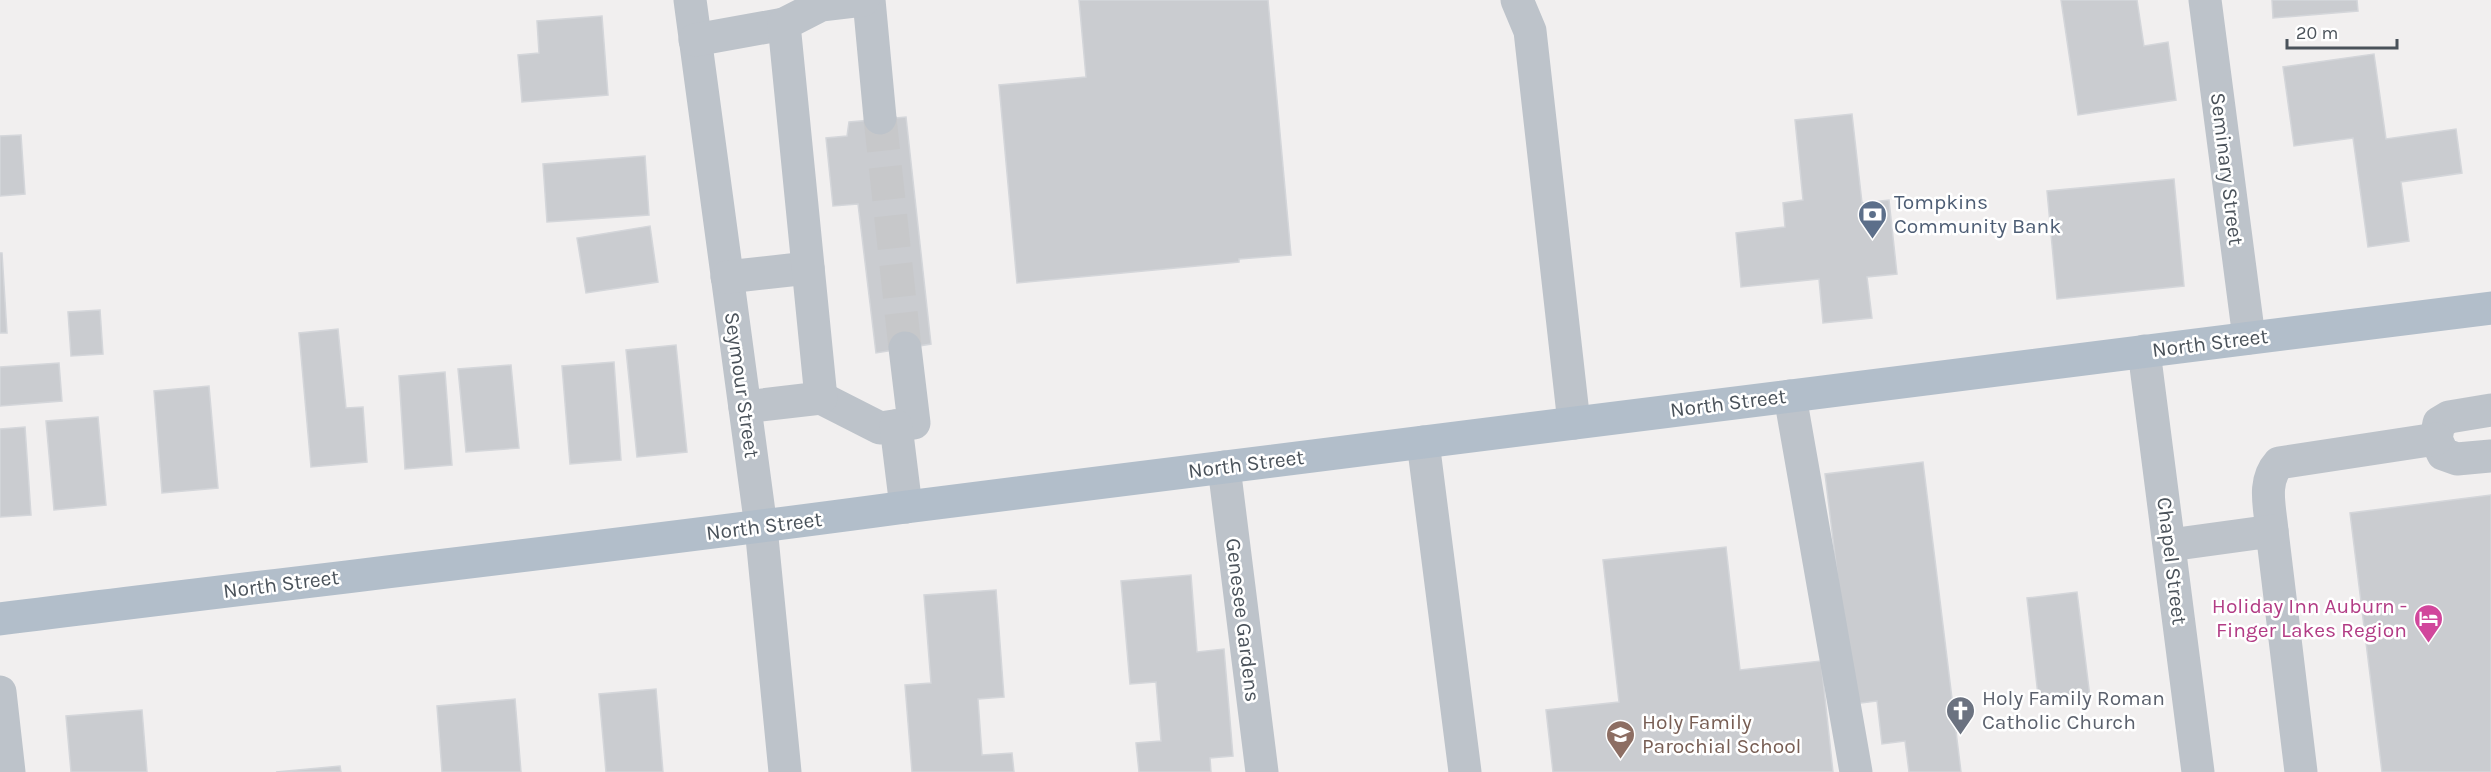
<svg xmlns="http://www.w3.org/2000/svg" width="2491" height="772" font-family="Karla,sans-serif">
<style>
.building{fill:#caccd0;stroke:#d4d6da;stroke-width:1.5}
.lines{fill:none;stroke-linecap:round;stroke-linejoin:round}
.minor-tunnel{stroke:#c7c8ca;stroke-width:33;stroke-dasharray:33 16;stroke-linecap:butt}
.minor{stroke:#bdc3ca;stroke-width:33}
.major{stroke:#b2beca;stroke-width:33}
.labels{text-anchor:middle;stroke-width:5;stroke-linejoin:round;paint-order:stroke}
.street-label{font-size:21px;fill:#4a525a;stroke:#fff}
.service-label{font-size:21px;fill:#4e5e75;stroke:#fff;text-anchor:start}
.hotel-label{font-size:21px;fill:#b23c85;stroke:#fff;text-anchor:end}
.worship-label{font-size:21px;fill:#5b616d;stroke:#fff;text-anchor:start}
.education-label{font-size:21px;fill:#785e54;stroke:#fff;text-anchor:start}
</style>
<rect width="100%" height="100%" fill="#f1efef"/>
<g class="building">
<polygon points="1079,0 1268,0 1291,255 1239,259 1239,262 1017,283 999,85 1086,77"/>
<polygon points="2061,0 2137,0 2144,46 2168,42 2176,100 2078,115"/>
<polygon points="2272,0 2357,0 2358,11 2273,18"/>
<polygon points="602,16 608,95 522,102 518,55 539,53 537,21"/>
<polygon points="2374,54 2386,139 2456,129 2462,173 2401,182 2409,241 2368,247 2353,138 2294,146 2283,67"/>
<polygon points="1852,114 1862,203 1889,200 1897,274 1867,277 1872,318 1823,323 1819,279 1741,287 1736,233 1785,227 1783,203 1803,200 1795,120"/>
<polygon points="906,117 931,344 876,353 858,204 833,206 826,138 847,136 849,122"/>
<polygon points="21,135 25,194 0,196 0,136"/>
<polygon points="645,156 649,215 547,222 543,164"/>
<polygon points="2174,179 2184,286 2057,299 2047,191"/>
<polygon points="650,226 658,282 586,293 577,238"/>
<polygon points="0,253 2,253 7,333 0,333"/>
<polygon points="100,310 103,354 71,356 68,312"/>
<polygon points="338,329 346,408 363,407 367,462 311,467 299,333"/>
<polygon points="676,345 687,452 637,457 626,350"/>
<polygon points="614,362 621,460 570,464 562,366"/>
<polygon points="59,363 62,401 0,406 0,367"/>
<polygon points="511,365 519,448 466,452 458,369"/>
<polygon points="445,372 452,465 405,469 399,376"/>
<polygon points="209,386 218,488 162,493 154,391"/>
<polygon points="98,417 106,505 54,510 46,421"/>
<polygon points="25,427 31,515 0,517 0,429"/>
<polygon points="1923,462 1961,772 1909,772 1905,741 1882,744 1877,701 1853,704 1825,474"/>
<polygon points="2491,495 2491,772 2382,772 2350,513"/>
<polygon points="1726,547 1740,670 1821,661 1833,772 1553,772 1546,710 1619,702 1603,560"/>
<polygon points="1191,575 1197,652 1224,649 1233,756 1210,758 1211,772 1139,772 1136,743 1161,741 1156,682 1130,684 1121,581"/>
<polygon points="996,590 1004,697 978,699 982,755 1012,753 1014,772 912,772 905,685 931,683 924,595"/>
<polygon points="2077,592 2090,697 2039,704 2027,598"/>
<polygon points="656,689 663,772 606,772 599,694"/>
<polygon points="515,699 521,772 442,772 437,706"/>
<polygon points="142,710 147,772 71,772 66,716"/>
<polygon points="340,766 341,772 276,772"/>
</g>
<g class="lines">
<polyline class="minor-tunnel" points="880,118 905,348"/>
<g class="minor">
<polyline points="690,0 761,527 785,772"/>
<polyline points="869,0 880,118"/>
<polyline points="1517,0 1530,31 1574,423"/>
<polyline points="2205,0 2249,338"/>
<polyline points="695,40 784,24"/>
<polyline points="727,277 808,268"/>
<polyline points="2144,351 2198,772"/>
<polyline points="1790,396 1856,772"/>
<polyline points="821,398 880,428 914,423 905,348"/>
<polyline points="745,407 821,398 784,24 821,5 863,0"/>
<polyline points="2491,410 2449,417 2439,423 2436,439 2443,454 2457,459 2491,456"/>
<polyline points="896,426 906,507"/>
<polyline points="1423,442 1465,772"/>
<polyline points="1224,467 1262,772"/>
<path d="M2272 531C2270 507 2262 482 2279 463L2436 439"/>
<polyline points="2170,545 2272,531 2301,772"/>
<polyline points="0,692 9,772"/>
</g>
<path class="major" d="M0 619C302 581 605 548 906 507L2491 308"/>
</g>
<defs>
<symbol id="bank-pin" viewBox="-11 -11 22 30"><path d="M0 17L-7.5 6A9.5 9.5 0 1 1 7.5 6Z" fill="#5c6f8a" stroke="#fff"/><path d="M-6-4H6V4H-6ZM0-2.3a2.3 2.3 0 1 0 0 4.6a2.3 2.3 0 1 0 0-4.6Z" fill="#fff"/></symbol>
<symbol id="hotel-pin" viewBox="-11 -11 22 30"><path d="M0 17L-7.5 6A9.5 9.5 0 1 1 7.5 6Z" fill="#d1479c" stroke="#fff"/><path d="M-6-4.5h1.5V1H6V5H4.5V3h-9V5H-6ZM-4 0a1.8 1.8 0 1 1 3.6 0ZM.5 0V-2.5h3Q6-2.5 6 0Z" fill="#fff"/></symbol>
<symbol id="church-pin" viewBox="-11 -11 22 30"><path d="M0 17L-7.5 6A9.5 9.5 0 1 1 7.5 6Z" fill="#6b7280" stroke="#fff"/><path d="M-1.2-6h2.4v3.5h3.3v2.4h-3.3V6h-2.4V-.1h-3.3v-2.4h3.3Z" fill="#fff"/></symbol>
<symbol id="school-pin" viewBox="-11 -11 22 30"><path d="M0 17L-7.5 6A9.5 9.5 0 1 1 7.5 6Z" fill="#8d6e63" stroke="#fff"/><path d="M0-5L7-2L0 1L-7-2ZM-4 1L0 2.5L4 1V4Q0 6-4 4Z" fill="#fff"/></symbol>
</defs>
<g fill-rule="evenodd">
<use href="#bank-pin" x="1856" y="198" width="33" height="45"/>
<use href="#hotel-pin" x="2412" y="602" width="33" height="45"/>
<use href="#church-pin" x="1944" y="694" width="33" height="45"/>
<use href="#school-pin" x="1604" y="718" width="33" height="45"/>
</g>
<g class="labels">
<g class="street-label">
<text transform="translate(2227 169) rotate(83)" y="7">Seminary Street</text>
<text transform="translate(2210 343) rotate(-7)" y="7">North Street</text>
<text transform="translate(742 385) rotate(82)" y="7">Seymour Street</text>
<text transform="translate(1728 403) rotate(-7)" y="7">North Street</text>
<text transform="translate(1246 464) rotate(-7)" y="7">North Street</text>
<text transform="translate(764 526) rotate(-7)" y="7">North Street</text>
<text transform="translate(2172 561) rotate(83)" y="7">Chapel Street</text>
<text transform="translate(281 584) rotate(-7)" y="7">North Street</text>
<text transform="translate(1243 620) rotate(83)" y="7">Genesee Gardens</text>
</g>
<g class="service-label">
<text x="1894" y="209">Tompkins<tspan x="1894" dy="24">Community Bank</tspan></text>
</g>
<g class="hotel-label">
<text x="2407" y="613">Holiday Inn Auburn -<tspan x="2407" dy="24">Finger Lakes Region</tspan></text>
</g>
<g class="worship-label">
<text x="1982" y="705">Holy Family Roman<tspan x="1982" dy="24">Catholic Church</tspan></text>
</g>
<g class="education-label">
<text x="1642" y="729">Holy Family<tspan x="1642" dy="24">Parochial School</tspan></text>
</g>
</g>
<path d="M2287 39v9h110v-9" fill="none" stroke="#4a525a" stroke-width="3"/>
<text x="2296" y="39" font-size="18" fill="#4a525a" stroke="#ffffff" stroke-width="4.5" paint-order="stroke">20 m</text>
</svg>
